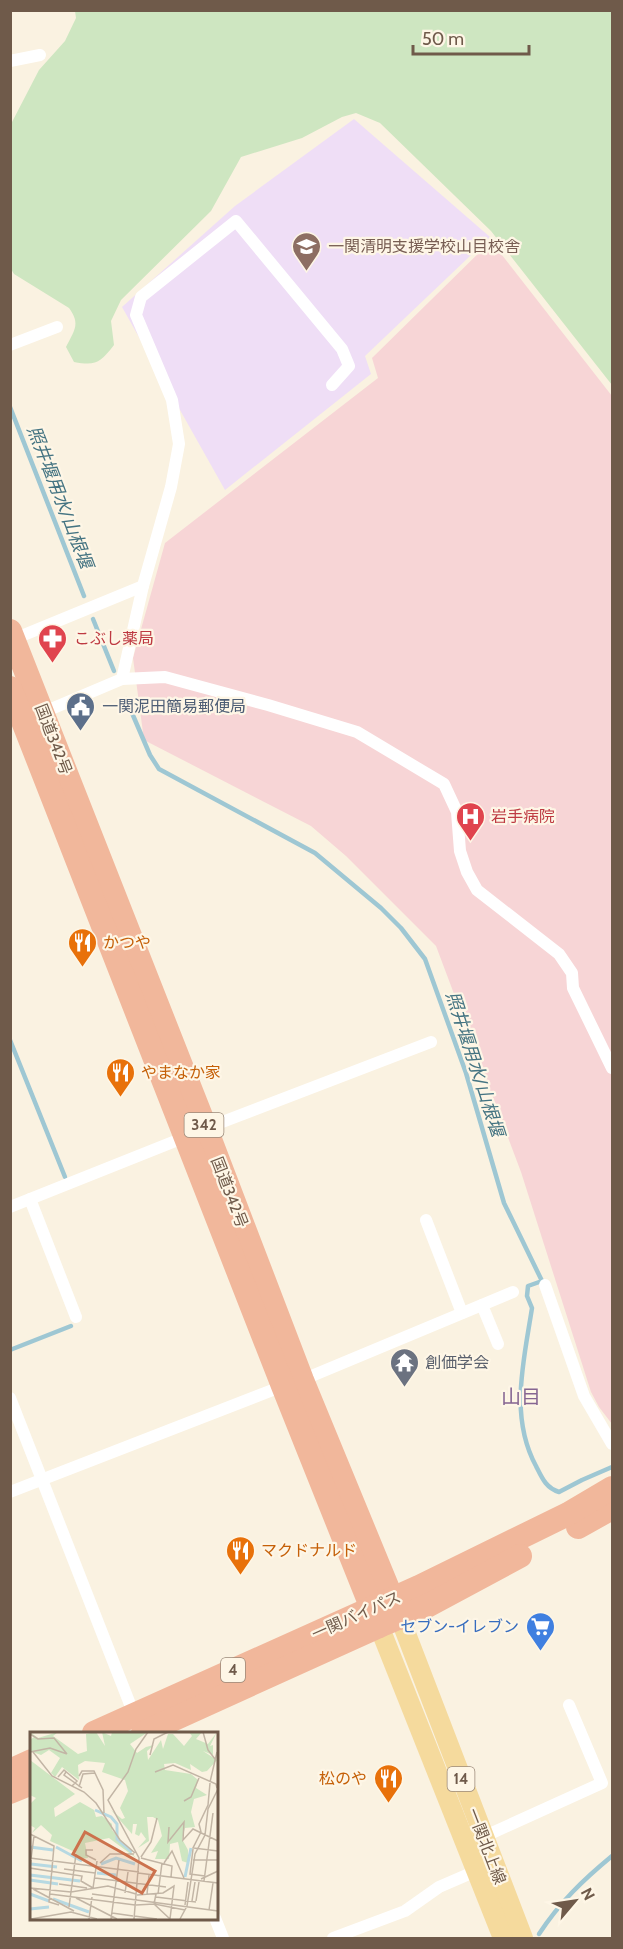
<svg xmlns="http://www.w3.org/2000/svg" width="623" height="1949" font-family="Cabin,'Noto Sans JP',sans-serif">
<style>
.education{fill:#efdef6}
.medical{fill:#f7d5d6}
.green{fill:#cee6c1}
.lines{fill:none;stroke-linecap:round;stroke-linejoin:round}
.stream{stroke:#9ec7d3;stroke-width:4.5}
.street{stroke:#fff;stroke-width:12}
.primary{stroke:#f5da9d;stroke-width:20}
.highway{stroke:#f1b79b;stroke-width:24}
.labels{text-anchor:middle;stroke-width:4.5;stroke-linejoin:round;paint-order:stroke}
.shield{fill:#fef6e6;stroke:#9a8979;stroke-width:1.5}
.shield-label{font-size:15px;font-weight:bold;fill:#6f5a4a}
.education-label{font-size:16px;fill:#785e54;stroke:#fef6e6;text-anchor:start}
.health-label{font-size:16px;fill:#be3a42;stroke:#fef6e6;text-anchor:start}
.service-label{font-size:16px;fill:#4e5e75;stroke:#fef6e6;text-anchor:start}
.street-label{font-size:16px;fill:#6f5a4a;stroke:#fef6e6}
.food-label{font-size:16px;fill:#c56008;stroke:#fef6e6;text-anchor:start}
.worship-label{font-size:16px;fill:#5b616d;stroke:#fef6e6;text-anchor:start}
.shop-label{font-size:16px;fill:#366cbe;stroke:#fef6e6;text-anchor:end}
.water-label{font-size:18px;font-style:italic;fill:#457482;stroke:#fef6e6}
.quarter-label{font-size:20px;fill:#866692;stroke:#fef6e6}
.inset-river{fill:none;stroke:#b7d9e2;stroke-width:3}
.inset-road{fill:none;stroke:#c2b5a5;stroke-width:1.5}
.view{fill:#cc724d;fill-opacity:0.15;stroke:#cc724d;stroke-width:3}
.inset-edge{fill:none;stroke:#6f5a4a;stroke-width:3}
</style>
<rect width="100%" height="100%" fill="#faf2e1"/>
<polygon class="education" points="354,119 490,237 365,356 371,374 225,490 122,307 235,206"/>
<polygon class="medical" points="491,241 612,396 612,1424 599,1407 591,1392 521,1172 436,946 346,856 311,826 144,740 133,658 165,543 378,378 372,358"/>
<path class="green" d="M75 11H612V385L491 231 380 123 356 113 342 117 302 138 241 157 211 211 121 300 111 321 114 345C100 363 96 366 74 362L66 347C74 331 81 324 69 308L14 274 11 269V124L39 70 65 41 76 18Z"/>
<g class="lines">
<g class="stream">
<polyline points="10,407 84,596"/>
<polyline points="93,619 114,671"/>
<path d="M126 699 150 755 159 769 315 853 381 908 401 928 425 959 466 1073 504 1203 542 1281 528 1286 527 1296 532 1308C524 1360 509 1416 536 1466 542 1478 546 1488 559 1492L582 1480 612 1467"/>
<polyline points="10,1040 65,1177"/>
<polyline points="10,1350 71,1326"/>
<path d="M539 1934C560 1902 583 1880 612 1856"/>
</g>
<g class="street">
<polyline points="10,61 40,55"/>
<polyline points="10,345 57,327"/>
<polyline points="14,639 143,586"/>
<polyline points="122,679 165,677 268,705 357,732 444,784 457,812 460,851 467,872 477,890 559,954 572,973 573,988 612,1068"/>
<polyline points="44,712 122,679 143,586 171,487 179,444 172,400 136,315 141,297 236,221 342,349 349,366 332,385"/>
<polyline points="204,1129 431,1042"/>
<polyline points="30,1199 76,1317"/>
<polyline points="10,1207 188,1136"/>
<polyline points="426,1220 462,1313"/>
<polyline points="545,1285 584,1396 612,1444"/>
<polyline points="482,1305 498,1344"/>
<polyline points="302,1380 513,1292"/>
<polyline points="10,1398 135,1717"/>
<polyline points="10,1492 283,1386"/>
<polyline points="483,1837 602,1783 569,1705"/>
<polyline points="215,1918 223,1938"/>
<polyline points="333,1938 405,1911 439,1887 476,1871"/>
</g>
<g class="primary">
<polyline points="400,1618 523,1938"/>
<polyline points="379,1626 503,1938"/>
</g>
<g class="highway">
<polyline points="10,631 206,1129 302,1380 400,1618"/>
<polyline points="10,688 283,1386 379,1626"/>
<polyline points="578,1527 612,1508"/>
<polyline points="94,1733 419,1587 568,1514 612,1488"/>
<polyline points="143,1733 379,1626 427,1606 520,1556"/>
<polyline points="10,1771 32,1761"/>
<polyline points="10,1792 32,1783"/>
</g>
</g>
<defs>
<symbol id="school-pin" viewBox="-11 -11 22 30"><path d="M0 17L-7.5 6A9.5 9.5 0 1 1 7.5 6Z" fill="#8d6e63" stroke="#fef6e6"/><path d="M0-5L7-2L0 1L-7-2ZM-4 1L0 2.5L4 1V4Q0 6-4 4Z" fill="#fff"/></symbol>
<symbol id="pharmacy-pin" viewBox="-11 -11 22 30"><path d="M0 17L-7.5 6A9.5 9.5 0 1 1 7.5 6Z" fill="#e0444e" stroke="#fef6e6"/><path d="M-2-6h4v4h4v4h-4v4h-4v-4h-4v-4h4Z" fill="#fff"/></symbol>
<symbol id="civic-pin" viewBox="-11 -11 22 30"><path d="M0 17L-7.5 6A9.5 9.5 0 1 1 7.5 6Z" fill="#5c6f8a" stroke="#fef6e6"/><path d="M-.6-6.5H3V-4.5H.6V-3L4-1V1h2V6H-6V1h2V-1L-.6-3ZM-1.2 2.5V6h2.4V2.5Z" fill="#fff"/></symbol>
<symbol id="hospital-pin" viewBox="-11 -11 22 30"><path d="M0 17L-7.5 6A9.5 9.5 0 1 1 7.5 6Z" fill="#e0444e" stroke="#fef6e6"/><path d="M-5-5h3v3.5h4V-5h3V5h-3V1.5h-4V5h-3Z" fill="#fff"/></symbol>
<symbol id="restaurant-pin" viewBox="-11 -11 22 30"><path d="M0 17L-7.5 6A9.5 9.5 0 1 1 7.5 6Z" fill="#e8710a" stroke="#fef6e6"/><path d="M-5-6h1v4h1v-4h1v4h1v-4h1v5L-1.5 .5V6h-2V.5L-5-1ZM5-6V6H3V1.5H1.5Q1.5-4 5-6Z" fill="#fff"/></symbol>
<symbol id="temple-pin" viewBox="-11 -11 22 30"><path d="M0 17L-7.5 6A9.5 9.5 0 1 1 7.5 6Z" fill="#6b7280" stroke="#fef6e6"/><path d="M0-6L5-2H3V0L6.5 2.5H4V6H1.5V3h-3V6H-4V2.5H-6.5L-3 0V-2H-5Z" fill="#fff"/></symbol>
<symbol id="supermarket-pin" viewBox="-11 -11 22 30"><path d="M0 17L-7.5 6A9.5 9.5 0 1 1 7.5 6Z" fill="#3f7fe0" stroke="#fef6e6"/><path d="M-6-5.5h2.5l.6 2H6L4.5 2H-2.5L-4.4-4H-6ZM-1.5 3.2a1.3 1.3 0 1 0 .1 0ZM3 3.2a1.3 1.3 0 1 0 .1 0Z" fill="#fff"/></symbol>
</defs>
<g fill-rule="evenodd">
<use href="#school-pin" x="290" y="230" width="33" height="45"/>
<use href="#pharmacy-pin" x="36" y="622" width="33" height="45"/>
<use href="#civic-pin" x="64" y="690" width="33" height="45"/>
<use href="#hospital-pin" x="454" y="800" width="33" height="45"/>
<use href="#restaurant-pin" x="66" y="926" width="33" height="45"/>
<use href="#restaurant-pin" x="104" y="1056" width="33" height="45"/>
<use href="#temple-pin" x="388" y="1346" width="33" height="45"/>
<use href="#restaurant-pin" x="224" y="1534" width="33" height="45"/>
<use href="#supermarket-pin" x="524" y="1610" width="33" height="45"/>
<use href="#restaurant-pin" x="372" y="1762" width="33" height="45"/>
</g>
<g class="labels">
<g class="shield">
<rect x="184.5" y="1113" width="39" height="24" rx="4.5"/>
<rect x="221" y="1658" width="24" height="24" rx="4.5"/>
<rect x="447.5" y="1767" width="27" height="24" rx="4.5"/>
</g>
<g class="shield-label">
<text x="204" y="1130">342</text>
<text x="233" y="1675">4</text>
<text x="461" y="1784">14</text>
</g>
<g class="education-label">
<text x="328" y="252">一関清明支援学校山目校舎</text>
</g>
<g class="health-label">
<text x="74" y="644">こぶし薬局</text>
<text x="491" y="822">岩手病院</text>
</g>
<g class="service-label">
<text x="102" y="712">一関泥田簡易郵便局</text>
</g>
<g class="street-label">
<text transform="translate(54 739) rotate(69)" y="6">国道342号</text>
<text transform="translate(230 1192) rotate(69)" y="6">国道342号</text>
<text transform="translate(356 1615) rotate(-24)" y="6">一関バイパス</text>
<text transform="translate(487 1846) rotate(69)" y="6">一関北上線</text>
</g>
<g class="food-label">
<text x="103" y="948">かつや</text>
<text x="141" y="1078">やまなか家</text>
<text x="261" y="1556">マクドナルド</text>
<text x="367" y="1784" text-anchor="end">松のや</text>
</g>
<g class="worship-label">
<text x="425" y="1368">創価学会</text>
</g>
<g class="shop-label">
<text x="519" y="1632">セブン-イレブン</text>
</g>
<g class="water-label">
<text transform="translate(60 497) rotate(69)" y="6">照井堰用水/山根堰</text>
<text transform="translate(475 1064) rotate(72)" y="6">照井堰用水/山根堰</text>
</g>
<g class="quarter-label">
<text x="521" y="1404">山目</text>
</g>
</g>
<g transform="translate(30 1732)">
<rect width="188" height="188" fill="#faf2e1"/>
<path d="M0 0 8 6 28 0 23 4 48 22 57 19 56 2 66 0 75 14 72 0 81 4 82 0H118L100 12 107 21 116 15 124 13 117 19 118 28 131 8 133 17 138 2H143L154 14 162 4 159 0H172L166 7 178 12 187 0 180 14 183 13V23L173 19 187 28 177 39 172 40 160 32 161 38 145 31 134 32 135 38 161 42 168 48 166 56 177 63 164 67 161 80 165 95 155 96 152 107 158 118V131L152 129 148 110 140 112 139 127H125L128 119 121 121 132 104 128 88 123 85H117L119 109 108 116 116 107 111 100 109 104 105 102 107 92H103L102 102 81 78 92 87 95 86 90 76 98 59 95 48 72 40 75 31 55 29 48 33 49 48 32 35 25 45 21 41 30 26 19 18 11 23 0 19V8L4 5ZM0 28 45 62 24 76 25 85 50 70 64 78 66 85 72 84 82 92V98L106 126 79 106 55 111 58 126 50 127 45 120 20 109 22 103 11 93 2 101 5 96 0 93V72L6 66 0 63Z" fill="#cee6c1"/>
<path class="inset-river" d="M65 78 81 85 87 92V107L102 120M0 115 23 118M26 115 52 129M1 132 27 135M71 132 86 126 105 132M67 141 86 143M0 143 50 149M155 145 161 116M0 148 28 152M0 162 19 169M23 167 59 180M0 177 19 175"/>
<path class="inset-road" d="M173 0 178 18 185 27M0 2 8 7 24 6 37 22M0 20 20 16 37 22M3 20 22 44 54 60 66 71 90 108 105 121M120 23 124 7 138 0M36 40 34 43 52 56M125 40 143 33 186 52 187 56M49 44 52 39H64L73 58 74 81M28 45 34 38 47 49 42 54M180 50 187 20M180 51 178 73 169 92 171 100 163 116 188 119M49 55 53 42 65 41M154 69 161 65 169 46M139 95 138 110 154 90 153 108 163 97 188 109M0 102 24 114 19 170 29 173M163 117 160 142 175 144M63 118H56V123L66 128M111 125 121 110 127 86M0 126 109 140M111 126 142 134 141 145M1 127 4 104M1 128 0 136 52 144 51 149 63 156M163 128H188M70 131 80 122H104M134 131 142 119 154 146M34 137 65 141M108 141 188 151M65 146 136 155M171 147 188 139M174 149 183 81M29 152 57 156M0 156 41 160 78 154 106 162M63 156 67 129M3 157 44 179M95 161 98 140M20 162 105 173M62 162 188 179M117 162 119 143M126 162 124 172 155 178M128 162 132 131M107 163 133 161 144 154 140 187M126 165 166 170M46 166 87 187M162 169 165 150M166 169 169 150M106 173 124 172 140 187M155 173 158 150M39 175 46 122M179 178 183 151M82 181 103 184M104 184 127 187M1 187 41 180 67 187M59 187 62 165M81 187 89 128M104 187 109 126 78 68 98 40 106 17 118 0M150 187 157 174 165 122 175 103 178 77 188 57"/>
<path class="view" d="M55 100 125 139 112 161 43 122Z"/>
<rect width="188" height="188" class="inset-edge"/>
</g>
<rect width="623" height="1949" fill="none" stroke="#6f5a4a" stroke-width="24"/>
<g transform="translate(575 1901) rotate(61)" stroke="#fef6e6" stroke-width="4.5" paint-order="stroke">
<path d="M0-4.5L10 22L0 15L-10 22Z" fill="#6f5a4a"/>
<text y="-9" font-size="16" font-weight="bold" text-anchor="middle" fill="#6f5a4a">N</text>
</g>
<path d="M413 45v9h116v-9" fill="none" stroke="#6f5a4a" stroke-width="3"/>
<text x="422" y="45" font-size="18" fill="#6f5a4a" stroke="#fef6e6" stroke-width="4.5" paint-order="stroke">50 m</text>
</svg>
